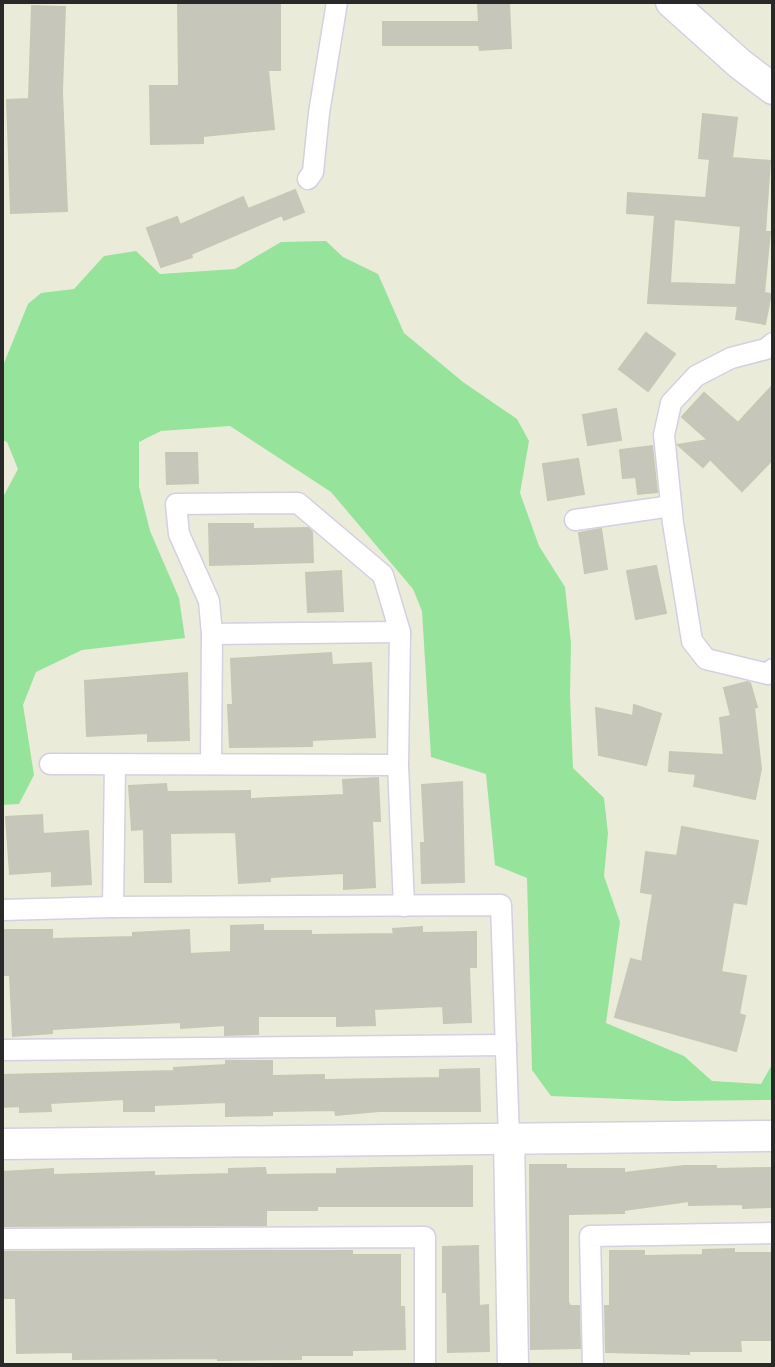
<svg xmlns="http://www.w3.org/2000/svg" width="775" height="1367" font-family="Cabin,sans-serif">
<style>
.green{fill:#96e39b}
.building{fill:#c6c7ba;stroke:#c6c7b4;stroke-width:2;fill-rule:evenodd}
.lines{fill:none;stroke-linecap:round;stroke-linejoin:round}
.street-casing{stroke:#d4d0e2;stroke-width:23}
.secondary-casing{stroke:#d4d0e2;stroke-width:33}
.street{stroke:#fff;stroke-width:20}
.secondary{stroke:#fff;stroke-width:30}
</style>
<rect width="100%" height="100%" fill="#ebebda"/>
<polygon class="green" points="326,241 343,257 378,274 404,333 463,382 517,419 529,441 520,493 539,546 565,587 571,643 570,695 573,768 604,798 608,833 604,876 620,922 606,1023 684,1056 712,1081 761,1084 773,1063 773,1100 673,1101 551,1096 532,1070 527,878 495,865 486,774 431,757 422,611 413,589 331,492 230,426 161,431 139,442 139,487 150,531 179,598 185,638 82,650 36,672 23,705 34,775 19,804 2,805 2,499 18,469 7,442 2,440 2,368 28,304 41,293 74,289 104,256 136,251 160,274 235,269 281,242"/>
<g class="building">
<polygon points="178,2 280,2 280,70 268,70 274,129 203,136 203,143 151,144 150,86 179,86"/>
<polygon points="509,2 511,48 480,50 479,45 383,45 383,22 479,22 478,4"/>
<polygon points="32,6 65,7 62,92 67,211 11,213 7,100 29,99"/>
<path d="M703 114 737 118 732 158 770 161 765 232H770L764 293 771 294 765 324 736 319 738 306 648 303 655 215 627 213 628 193 706 198 710 159 699 158ZM674 219 741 226 736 285 670 283Z"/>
<polygon points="295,190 304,212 284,220 282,215 191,254 192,257 161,267 147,228 177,217 180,225 243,197 248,209"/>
<polygon points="646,333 675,354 648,391 619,369"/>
<polygon points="773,385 773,459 742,491 710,459 703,467 678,445 708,440 682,417 704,393 738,423"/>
<polygon points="616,409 621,440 588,445 583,415"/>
<polygon points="652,446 657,492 638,494 636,477 623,478 620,450"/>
<polygon points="166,453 197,453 198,483 167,484"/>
<polygon points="578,459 584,494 548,500 543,464"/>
<polygon points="209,524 253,524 253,529 308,528 312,532 313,562 210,565"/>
<polygon points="601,529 607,569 585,573 579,533"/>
<polygon points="656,566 666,613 636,619 627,571"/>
<polygon points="341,571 343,611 308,612 306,573"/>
<polygon points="331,653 332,665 371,663 375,737 312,740 312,746 230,747 228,705 233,705 231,659"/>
<polygon points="187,673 189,740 148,741 148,733 87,736 85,681"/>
<polygon points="747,682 750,683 757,707 754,708 761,769 755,799 694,786 696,774 669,771 670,752 724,755 720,718 731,716 724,688"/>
<polygon points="634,705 661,714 646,765 599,755 596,708 633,716"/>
<polygon points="378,778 380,821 372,821 375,887 344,889 344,873 270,877 270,881 239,883 236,832 170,833 171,882 145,882 144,829 132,830 129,786 166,784 167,792 250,791 250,799 344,795 343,780"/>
<polygon points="462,782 464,882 422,883 421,843 425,843 422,785"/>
<polygon points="42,815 43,834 88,831 91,884 52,886 52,871 10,874 6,817"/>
<polygon points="682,827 758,841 746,904 733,902 721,972 746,976 739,1014 745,1016 736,1051 615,1017 631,959 642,962 653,894 641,892 646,852 677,856"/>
<polygon points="263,925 263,931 311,931 311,935 394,934 393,929 422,927 422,933 476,932 476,967 469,967 471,1022 444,1023 443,1006 374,1009 375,1025 337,1026 337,1016 258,1016 258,1034 225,1035 225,1025 181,1028 181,1022 52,1029 52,1033 13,1036 10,975 2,975 2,930 52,930 52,939 133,937 133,933 189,930 190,954 231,952 231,926"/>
<polygon points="226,1061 272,1061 272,1076 324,1075 324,1080 440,1078 440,1070 479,1069 480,1111 379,1111 336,1115 335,1110 272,1111 272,1115 226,1116 226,1102 154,1105 154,1111 124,1111 124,1099 50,1103 51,1111 20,1112 20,1106 2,1107 2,1075 174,1071 174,1068 226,1065"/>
<polygon points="530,1165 566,1165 566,1169 624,1169 624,1173 684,1166 716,1166 716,1169 770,1168 771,1207 743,1208 743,1204 689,1205 689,1201 624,1210 624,1213 568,1214 568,1302 570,1306 579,1306 580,1348 531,1349"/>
<polygon points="472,1166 472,1206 317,1206 317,1210 266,1210 266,1225 2,1226 2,1172 53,1169 53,1175 154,1172 154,1176 229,1174 229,1169 265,1168 266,1175 337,1174 337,1169"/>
<polygon points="478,1246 479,1306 488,1305 489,1351 448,1352 447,1292 443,1292 443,1247"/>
<polygon points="734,1249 734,1253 773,1253 773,1340 740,1340 741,1351 689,1351 689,1354 606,1352 605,1306 610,1306 610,1251 644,1251 644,1256 703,1255 703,1250"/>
<polygon points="267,1251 352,1251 352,1255 400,1255 400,1307 404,1307 405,1349 352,1350 352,1355 301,1355 301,1359 218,1360 218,1358 73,1359 73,1352 17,1353 16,1298 2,1298 2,1252"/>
</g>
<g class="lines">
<defs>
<g id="street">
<polyline points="308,179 313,172 319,113 337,2"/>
<polyline points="773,343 766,349 731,358 696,376 671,403 664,435 673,523 692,641 706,659 768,674 773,669"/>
<polyline points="575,520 671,506"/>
<polyline points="212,634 400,632"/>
<polyline points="211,763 212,634 209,601 179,534 176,504 298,503 383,575 400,632 398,765 404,906"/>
<polyline points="50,764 398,765"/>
<polyline points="113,907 115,765"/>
<polyline points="2,910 113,907 501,905 509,1138"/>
<polyline points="2,1050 506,1045"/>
<polyline points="2,1239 425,1237 425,1365"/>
<polyline points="593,1365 590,1236 773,1233"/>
</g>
<g id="secondary">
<polyline points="671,2 740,64 773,89"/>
<polyline points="509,1138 513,1365"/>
<polyline points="2,1144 773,1136"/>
</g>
</defs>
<use href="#street" class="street-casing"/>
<use href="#secondary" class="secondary-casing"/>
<use href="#street" class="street"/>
<use href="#secondary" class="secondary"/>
</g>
<rect width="775" height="1367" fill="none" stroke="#292929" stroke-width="8"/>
</svg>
